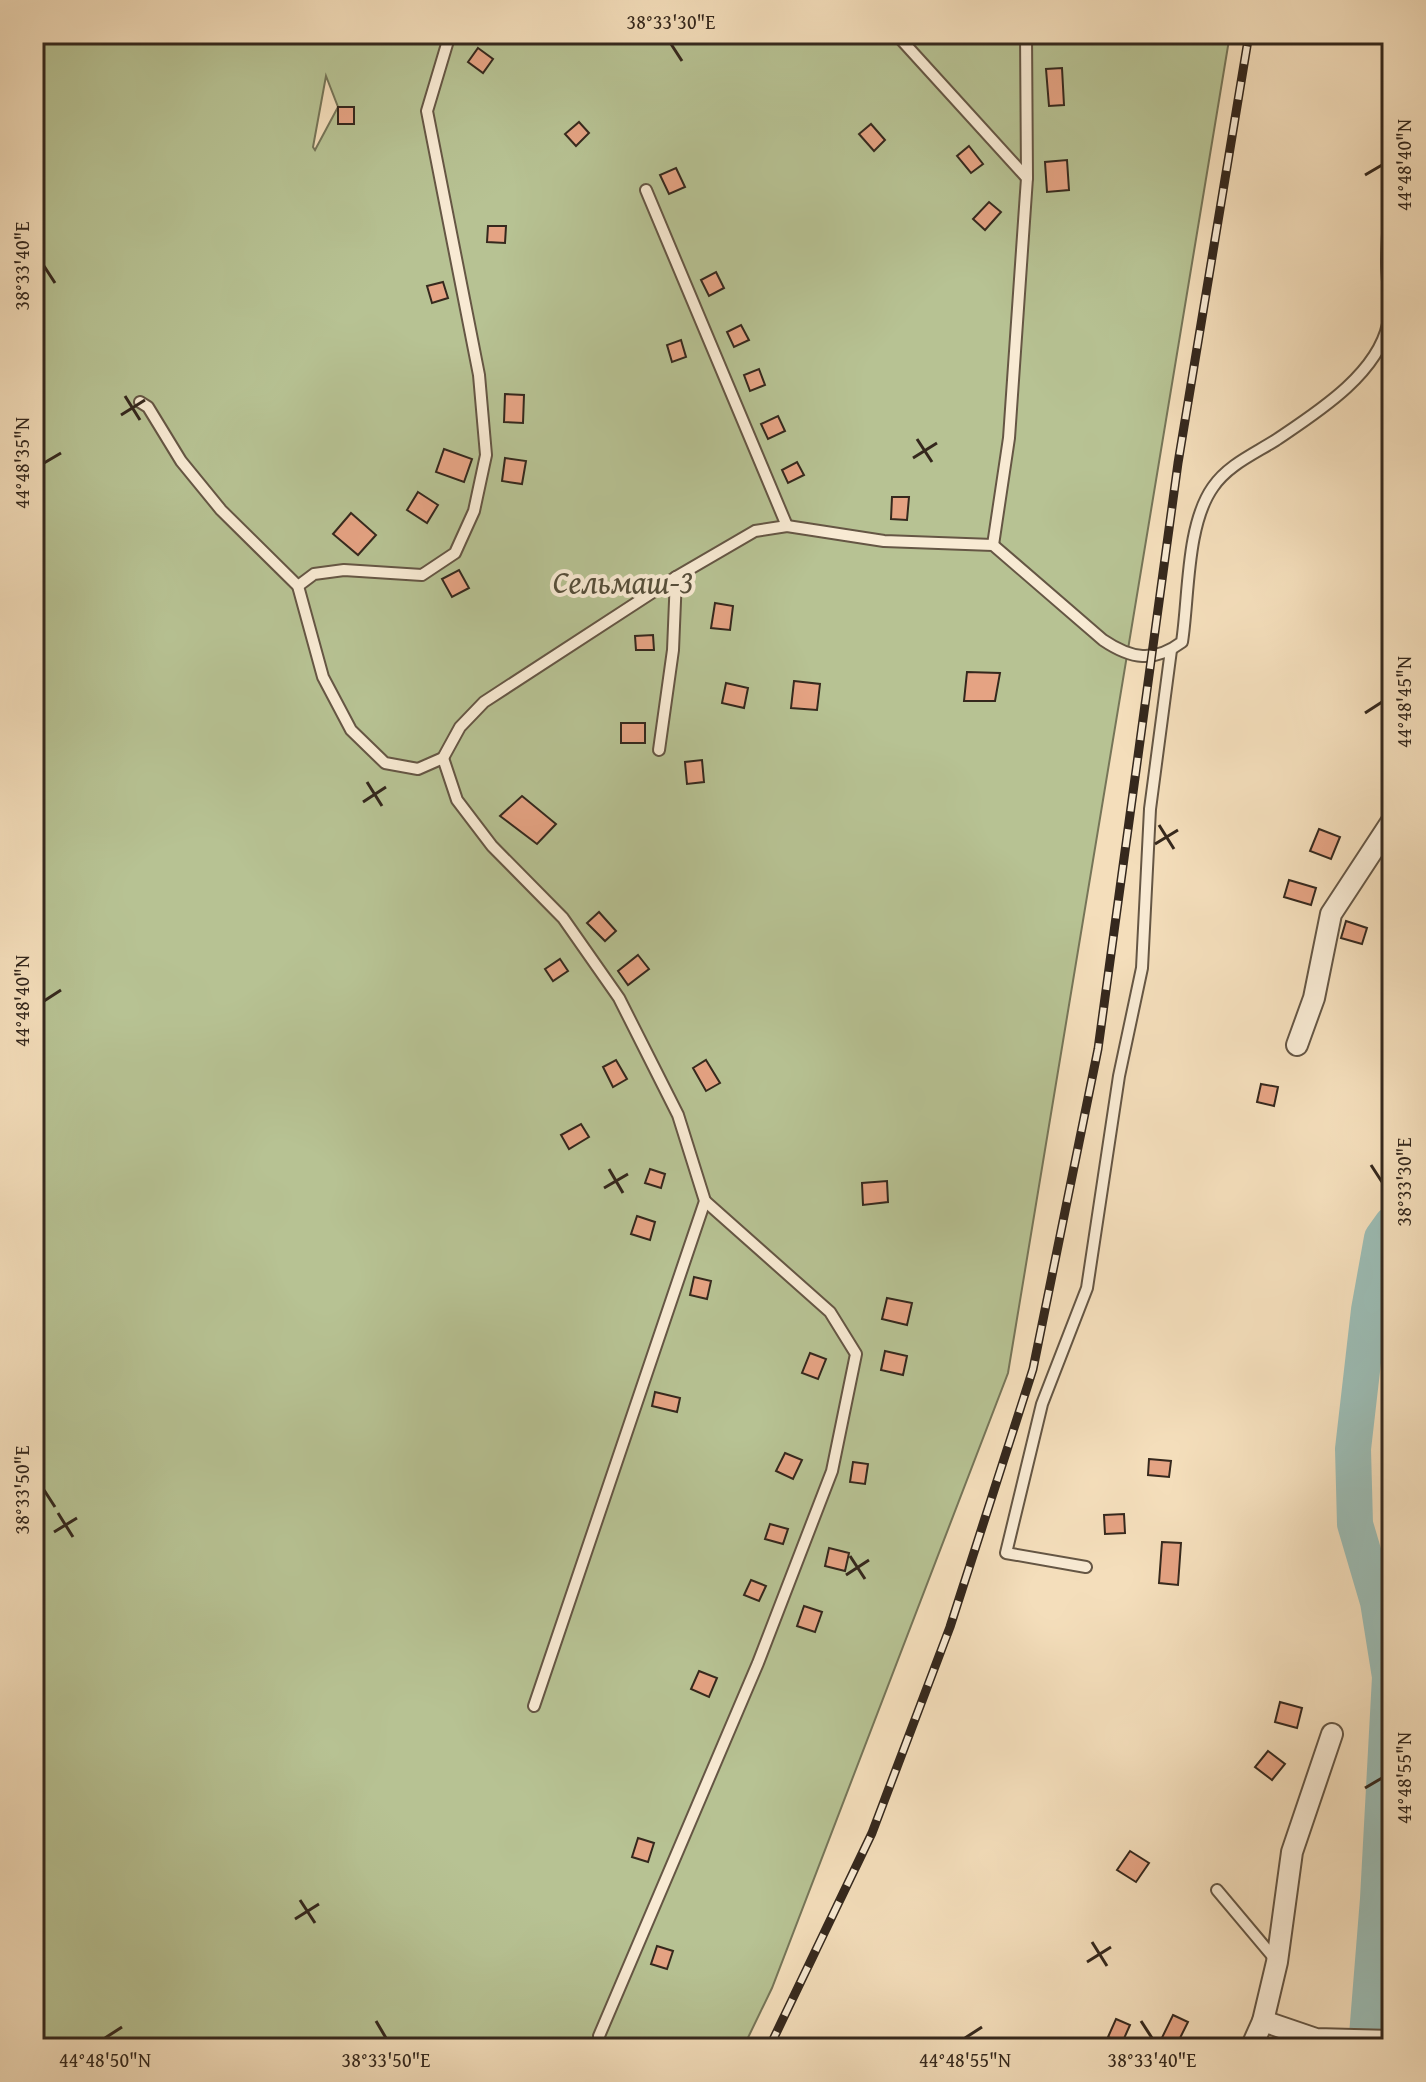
<svg xmlns="http://www.w3.org/2000/svg" width="1426" height="2082" font-family="'Gentium Book Plus',serif">
<style>
.green{fill:#b7c293;stroke:#767558;stroke-width:2;fill-rule:evenodd}
.lines{fill:none;stroke-linecap:round;stroke-linejoin:round}
.river{stroke:#9cbcb4;stroke-width:36}
.building{fill:#e5a383;stroke:#35281d;stroke-width:2}
.service-casing{stroke:#655644;stroke-width:14}
.minor-casing{stroke:#655644;stroke-width:24}
.service{stroke:#f8ead3;stroke-width:10}
.minor{stroke:#f8ead3;stroke-width:20}
.rail-casing{stroke:#35281d;stroke-width:9}
.rail{stroke:#f8ead3;stroke-width:6;stroke-dasharray:18;stroke-linecap:butt}
.ticks{fill:none;stroke:#35281d;stroke-width:3}
.labels{text-anchor:middle;stroke-width:8;stroke-linejoin:round;paint-order:stroke}
.park-label{font-size:32px;font-style:italic;fill:#564e3a;stroke:#f8ead3}
.neatline{fill:none;stroke:#35281d;stroke-width:3}
.ticks-label{font-size:20px;text-anchor:middle;fill:#35281d}
</style>
<rect width="100%" height="100%" fill="#f4debb"/>
<filter id="stains"><feTurbulence type="fractalNoise" baseFrequency=".0025" numOctaves="4"/><feColorMatrix values="0 0 0 0 .2 0 0 0 0 .09 0 0 0 0 .02 0 0 0 .5 -.17"/></filter>
<radialGradient id="worn" r=".72"><stop offset=".6" stop-color="#630" stop-opacity="0"/><stop offset="1" stop-color="#630" stop-opacity=".3"/></radialGradient>
<path class="green" d="M34 34H1230L1008 1373 772 1988 743 2048H34ZM326 76 338 107 315 150 313 147Z"/>
<g class="lines">
<polyline class="river" points="1366,2048 1378,1899 1390,1677 1378,1602 1355,1524 1353,1449 1369,1310 1382,1238 1392,1224"/>
</g>
<g class="building">
<polygon points="478,48 493,59 483,73 468,62"/>
<polygon points="1062,68 1064,105 1049,106 1046,69"/>
<rect x="338" y="107" width="16" height="17"/>
<polygon points="579,122 589,133 576,146 565,134"/>
<polygon points="871,124 885,140 874,151 859,134"/>
<polygon points="969,146 983,164 971,173 957,156"/>
<polygon points="1067,160 1069,190 1047,192 1045,162"/>
<polygon points="676,168 685,187 669,194 660,175"/>
<polygon points="989,202 1001,212 985,230 973,219"/>
<polygon points="488,226 506,226 505,243 487,242"/>
<polygon points="716,272 724,288 709,296 701,280"/>
<polygon points="443,282 448,298 432,303 427,286"/>
<polygon points="741,325 749,340 734,347 727,332"/>
<polygon points="681,340 686,357 672,362 667,345"/>
<polygon points="759,369 765,385 750,391 744,375"/>
<polygon points="505,394 524,395 523,423 504,422"/>
<polygon points="778,416 785,431 768,439 761,424"/>
<polygon points="444,449 472,459 464,482 436,472"/>
<polygon points="505,458 526,461 522,484 502,481"/>
<polygon points="797,462 804,475 788,483 782,470"/>
<polygon points="418,492 438,505 427,523 407,510"/>
<polygon points="892,497 909,497 907,520 891,519"/>
<polygon points="351,513 376,535 358,555 333,534"/>
<polygon points="459,570 469,588 452,597 442,579"/>
<polygon points="715,603 733,606 730,630 711,628"/>
<polygon points="653,635 654,650 636,650 635,636"/>
<polygon points="967,672 1000,673 995,701 964,701"/>
<polygon points="794,681 820,684 817,710 791,708"/>
<polygon points="726,683 748,688 744,708 722,703"/>
<rect x="621" y="723" width="24" height="20"/>
<polygon points="702,760 704,782 687,784 685,762"/>
<polygon points="522,796 556,824 537,844 500,816"/>
<polygon points="1319,829 1340,837 1331,859 1310,851"/>
<polygon points="1289,880 1316,888 1311,905 1284,897"/>
<polygon points="599,912 616,931 605,941 587,923"/>
<polygon points="1346,921 1367,928 1362,944 1341,938"/>
<polygon points="638,955 649,969 628,985 618,971"/>
<polygon points="560,959 568,971 553,981 545,969"/>
<polygon points="616,1060 627,1079 613,1087 603,1067"/>
<polygon points="706,1060 720,1083 706,1091 693,1068"/>
<polygon points="1261,1084 1278,1087 1274,1106 1257,1102"/>
<polygon points="581,1124 589,1137 569,1149 561,1135"/>
<polygon points="650,1169 665,1174 661,1188 645,1183"/>
<polygon points="887,1181 888,1202 863,1205 862,1183"/>
<polygon points="637,1216 655,1222 650,1240 631,1234"/>
<polygon points="694,1277 711,1281 707,1299 690,1295"/>
<polygon points="887,1298 912,1303 907,1325 882,1319"/>
<polygon points="885,1351 907,1356 903,1375 881,1370"/>
<polygon points="810,1353 826,1359 818,1379 802,1373"/>
<polygon points="655,1392 680,1398 677,1412 652,1406"/>
<polygon points="785,1453 802,1460 793,1479 776,1471"/>
<polygon points="1149,1459 1171,1461 1169,1477 1148,1475"/>
<polygon points="853,1462 868,1464 865,1484 850,1482"/>
<polygon points="1124,1514 1125,1533 1105,1534 1104,1515"/>
<polygon points="770,1524 788,1529 783,1544 765,1539"/>
<polygon points="1162,1542 1181,1543 1178,1585 1159,1583"/>
<polygon points="829,1548 849,1553 845,1571 825,1566"/>
<polygon points="751,1580 766,1586 759,1601 744,1595"/>
<polygon points="804,1606 822,1612 815,1632 797,1626"/>
<polygon points="699,1671 717,1678 709,1697 691,1689"/>
<polygon points="1280,1702 1302,1708 1297,1728 1275,1722"/>
<polygon points="1268,1751 1285,1764 1272,1780 1255,1767"/>
<polygon points="638,1838 654,1843 648,1862 632,1857"/>
<polygon points="1130,1851 1149,1863 1136,1882 1117,1870"/>
<polygon points="657,1946 673,1951 667,1969 651,1964"/>
<polygon points="1173,2015 1188,2022 1175,2048 1157,2048"/>
<polygon points="1116,2019 1130,2025 1122,2043 1108,2037"/>
</g>
<g class="lines">
<defs>
<g id="service">
<polyline points="896,34 1027,178"/>
<polyline points="646,190 787,526"/>
<path d="M140 402 148 407 181 461 221 510 298 586 323 677 351 730 385 763 418 769 443 758 460 727 484 702 676 577 755 531 787 526 884 541 993 545 1103 640C1131 659 1154 663 1182 642 1189 597 1186 525 1213 487 1228 465 1254 454 1276 440 1316 413 1377 375 1388 324 1392 306 1387 282 1387 263 1387 235 1390 206 1392 178"/>
<polyline points="993,545 1009,438 1027,178 1026,34"/>
<polyline points="298,586 314,574 344,570 422,575 455,553 474,511 486,455 479,375 427,111 450,34"/>
<polyline points="659,750 673,650 676,577"/>
<polyline points="443,758 457,800 492,846 563,918 619,998 678,1115 705,1201 534,1706"/>
<polyline points="1086,1567 1006,1553 1042,1404 1087,1288 1119,1076 1142,968 1150,809 1171,650"/>
<polyline points="1217,1890 1275,1959"/>
<polyline points="599,2036 758,1663 832,1471 856,1354 830,1312 705,1201"/>
</g>
<g id="minor">
<polyline points="1297,1045 1314,998 1331,914 1392,821"/>
<polyline points="1263,2021 1316,2039 1392,2041"/>
<polyline points="1251,2048 1263,2021 1277,1962 1292,1852 1332,1734"/>
</g>
</defs>
<use href="#service" class="service-casing"/>
<use href="#minor" class="minor-casing"/>
<use href="#service" class="service"/>
<use href="#minor" class="minor"/>
<defs>
<polyline id="rail" points="769,2048 872,1833 950,1627 1033,1369 1098,1049 1178,463 1249,34"/>
</defs>
<use href="#rail" class="rail-casing"/>
<use href="#rail" class="rail"/>
</g>
<path class="ticks" d="M671 44 682 61M1365 175 1382 165M44 266 55 283M125 396 140 420M121 415 145 400M917 439 932 462M913 458 937 443M44 463 61 453M1365 713 1382 702M367 782 382 806M363 802 386 787M1159 825 1174 849M1155 844 1178 830M44 1001 61 990M1371 1165 1382 1182M609 1169 623 1193M604 1188 628 1174M44 1490 55 1507M58 1513 73 1537M54 1532 77 1518M850 1556 865 1579M846 1575 869 1560M1365 1788 1382 1778M300 1900 315 1923M295 1919 319 1904M1092 1942 1107 1966M1087 1962 1111 1947M376 2021 386 2038M1141 2021 1152 2038M105 2038 122 2027M965 2038 982 2027"/>
<g class="labels">
<g class="park-label">
<text x="623" y="593">Сельмаш-3</text>
</g>
</g>
<rect width="1426" height="2082" fill="none" stroke="#f4debb" stroke-width="88"/>
<rect x="44" y="44" width="1338" height="1994" class="neatline"/>
<g class="ticks-label">
<text x="671" y="29">38°33'30"E</text>
<text transform="translate(1404 165) rotate(-90)" y="7">44°48'40"N</text>
<text transform="translate(22 266) rotate(-90)" y="7">38°33'40"E</text>
<text transform="translate(22 463) rotate(-90)" y="7">44°48'35"N</text>
<text transform="translate(1404 702) rotate(-90)" y="7">44°48'45"N</text>
<text transform="translate(22 1001) rotate(-90)" y="7">44°48'40"N</text>
<text transform="translate(1404 1182) rotate(-90)" y="7">38°33'30"E</text>
<text transform="translate(22 1490) rotate(-90)" y="7">38°33'50"E</text>
<text transform="translate(1404 1778) rotate(-90)" y="7">44°48'55"N</text>
<text x="105" y="2067">44°48'50"N</text>
<text x="386" y="2067">38°33'50"E</text>
<text x="965" y="2067">44°48'55"N</text>
<text x="1152" y="2067">38°33'40"E</text>
</g>
<rect width="100%" height="100%" filter="url(#stains)"/>
<rect width="100%" height="100%" fill="url(#worn)"/>
</svg>
